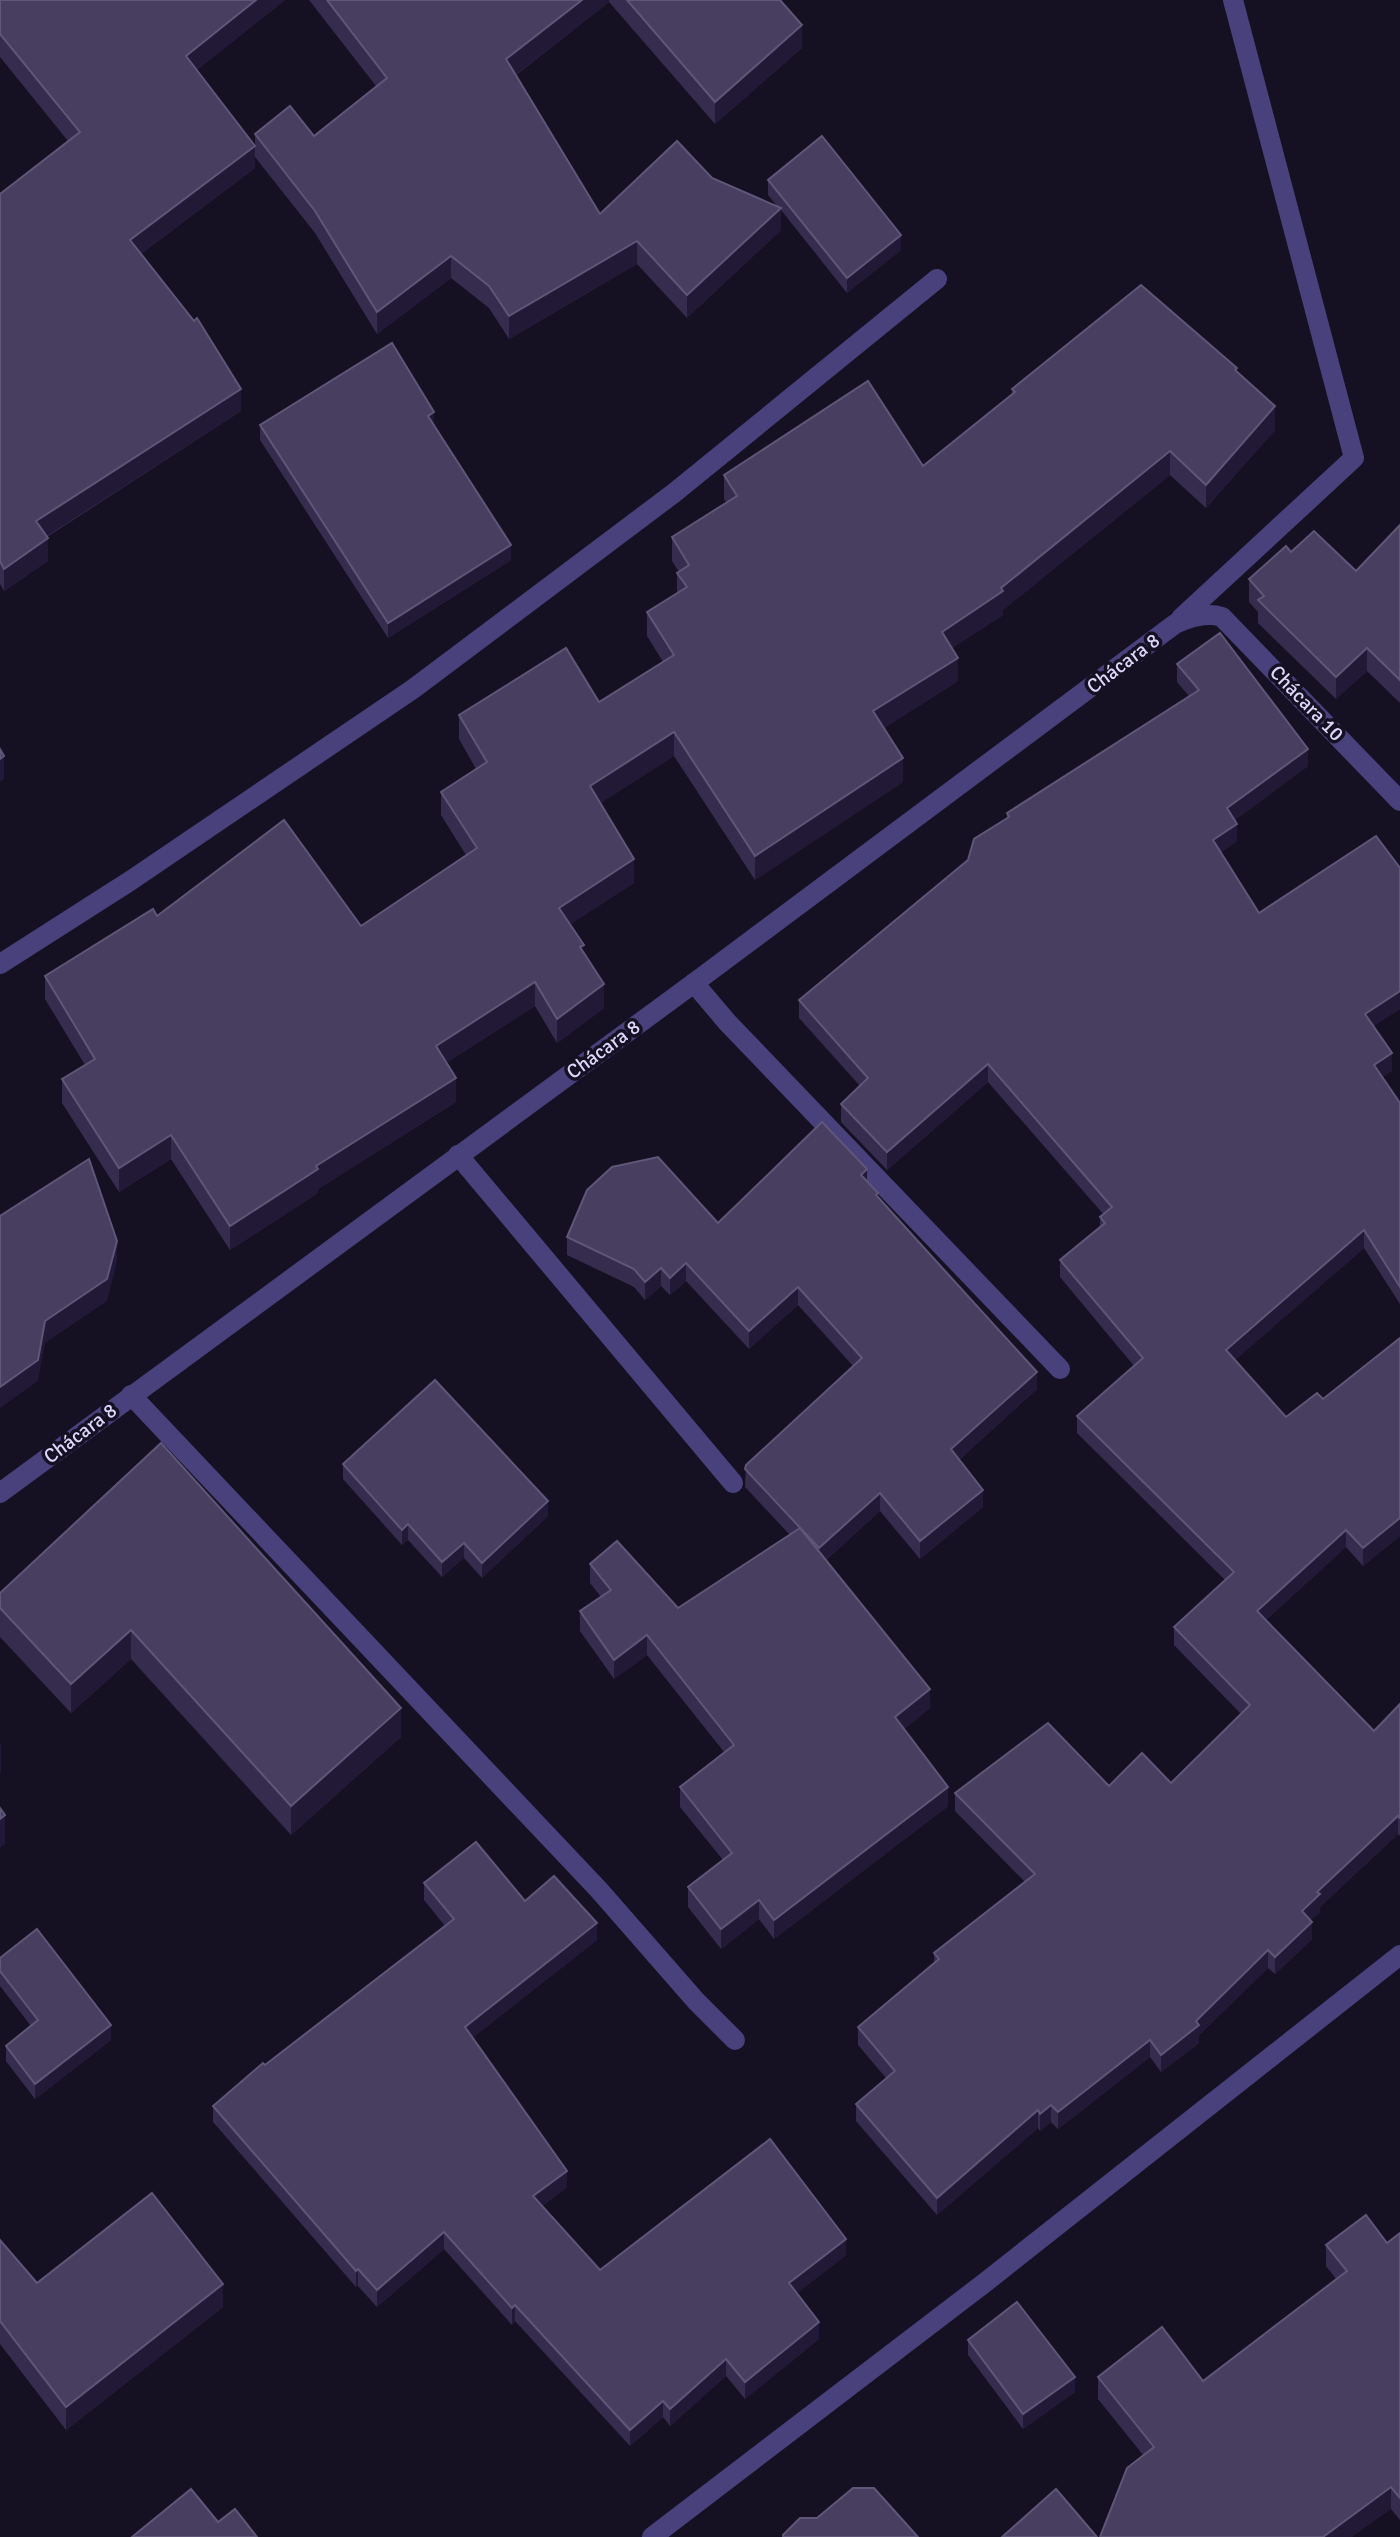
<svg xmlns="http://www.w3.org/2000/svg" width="1400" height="2537" font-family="Signika,sans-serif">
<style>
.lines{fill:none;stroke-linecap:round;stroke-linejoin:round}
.minor{stroke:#48417b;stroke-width:20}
.wall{fill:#362c4e}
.shaded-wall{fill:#211935}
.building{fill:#483e60;stroke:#5f5678;stroke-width:2}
.labels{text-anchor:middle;stroke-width:7;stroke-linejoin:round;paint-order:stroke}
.street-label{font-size:20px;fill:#ddd6fa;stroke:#151122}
</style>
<rect width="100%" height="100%" fill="#151122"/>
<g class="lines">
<g class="minor">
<polyline points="1181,618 1354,458 1233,0"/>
<polyline points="0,964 130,881 413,689 674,493 937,279"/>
<polyline points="694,983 727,1022 1060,1369"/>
<polyline points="458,1155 733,1483"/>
<polyline points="131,1395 599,1890 696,2001 735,2040"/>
<path d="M0 1493 694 983 1175 624C1190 617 1206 612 1222 617L1400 801"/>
<polyline points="652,2537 987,2281 1400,1955"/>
</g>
</g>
<g class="wall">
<polygon points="0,0 285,0 197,70 255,168 141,254 241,411 47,537 48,561 4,591 0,584 0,194 68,141 0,57"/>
<polygon points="309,0 781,0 802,48 715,124 609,2 516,75 600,214 712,178 777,206 768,195 768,180 901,250 847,293 781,210 781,230 687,318 637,264 509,339 489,308 451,278 377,334 315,233 255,157 255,134 314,136 376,86"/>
<polygon points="1237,373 1275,430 1206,508 1170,475 1003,610 1003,615 952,648 958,681 884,728 903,782 755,880 674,756 600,803 634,883 570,924 584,953 604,1008 557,1043 535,1006 446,1063 456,1102 318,1189 318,1193 230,1250 171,1159 119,1192 62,1103 62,1079 85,1065 45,999 45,976 157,916 361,926 466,855 441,815 441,792 476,769 459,739 459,715 599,702 663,662 647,636 647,612 677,593 677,573 679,572 672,561 672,537 726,502 724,499 724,475 923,466 1012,395 1012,389"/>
<polygon points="260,425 434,425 511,560 388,638 260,440"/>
<polygon points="1400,525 1400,703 1367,671 1336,699 1258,623 1258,612 1249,602 1249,579 1291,552 1356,571"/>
<polygon points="1177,664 1308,766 1235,820 1237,841 1221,852 1259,913 1400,868 1400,1009 1373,1026 1392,1071 1382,1077 1400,1103 1400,1304 1364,1248 1235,1360 1286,1417 1323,1399 1400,1338 1400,1536 1363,1566 1346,1547 1266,1620 1374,1731 1400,1704 1400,1836 1398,1834 1320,1907 1320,1912 1311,1920 1312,1939 1275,1974 1268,1968 1199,2035 1199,2043 1161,2072 1150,2057 1058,2129 1051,2122 1040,2131 1038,2128 937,2215 856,2121 856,2104 886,2078 858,2045 858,2027 934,1964 934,1953 1025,1882 955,1811 955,1793 1171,1783 1241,1714 1174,1645 1174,1627 1225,1580 1077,1433 1077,1416 1134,1366 1060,1277 1060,1260 1100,1227 1100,1217 1104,1215 988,1082 887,1170 841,1122 841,1104 860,1086 799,1018 799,1000 968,860 1007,818 1007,813 1189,696 1177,682"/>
<polygon points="867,1182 878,1197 1037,1389 959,1460 983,1507 920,1559 880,1511 826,1560 930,1708 904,1729 948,1806 774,1939 759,1919 721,1949 688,1907 688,1887 723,1860 680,1807 680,1787 724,1752 647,1655 614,1679 580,1631 580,1611 601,1597 590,1583 590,1564 678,1608 790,1535 745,1487 746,1465 853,1366 798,1305 749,1349 686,1281 670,1295 661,1286 645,1300 634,1287 567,1255 567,1237 718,1223"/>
<polygon points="161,1443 401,1737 291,1835 131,1659 71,1713 0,1637 0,1593"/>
<polygon points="343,1464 548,1516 482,1578 464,1558 442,1577 408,1540 402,1545 343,1479"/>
<polygon points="424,1883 525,1901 597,1940 472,2038 567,2187 542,2206 600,2270 846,2255 797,2293 819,2339 745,2399 726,2376 670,2426 663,2417 630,2446 515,2321 512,2325 444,2249 377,2307 358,2286 356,2287 213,2122 213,2106 445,1926 424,1900"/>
<polygon points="0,1958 111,2040 35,2099 6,2061 6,2046 31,2026 0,1986"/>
<polygon points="1400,2233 1400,2520 1391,2509 1143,2455 1098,2399 1098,2377 1203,2381 1336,2279 1326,2266 1326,2245 1387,2243"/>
<polygon points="0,2240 37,2283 223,2307 66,2430 0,2344"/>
<polygon points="968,2340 1075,2392 1023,2429 968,2355"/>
</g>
<g class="shaded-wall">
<polygon points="256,0 285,0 186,79 186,56"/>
<polygon points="582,0 609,0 609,2 506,82 506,59"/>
<polygon points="802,25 802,48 715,124 715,102"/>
<polygon points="255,146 255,168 130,262 130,240"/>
<polygon points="781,208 781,230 687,318 687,295"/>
<polygon points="901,235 901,250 847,293 847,278"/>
<polygon points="637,241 637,264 509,339 509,316"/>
<polygon points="451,256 451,278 377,334 377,312"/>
<polygon points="241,389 241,411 36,543 36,521"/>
<polygon points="1275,406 1275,430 1206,508 1206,485"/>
<polygon points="434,412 434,427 428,416"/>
<polygon points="1170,451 1170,475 1003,610 1003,615 942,655 942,632 1001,588"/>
<polygon points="48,538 48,561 4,591 4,569"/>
<polygon points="511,545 511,560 388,638 388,623"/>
<polygon points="1367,648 1367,671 1336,699 1336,677"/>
<polygon points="958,658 958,681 873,735 873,711"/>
<polygon points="674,732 674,756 590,810 590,786"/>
<polygon points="1308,749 1308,766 1227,826 1227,808"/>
<polygon points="4,756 4,779 0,782 0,759"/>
<polygon points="903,758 903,782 755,880 755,856"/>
<polygon points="1237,824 1237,841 1213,857 1213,840"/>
<polygon points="634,859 634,883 559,932 559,908"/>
<polygon points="535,982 535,1006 436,1070 436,1046"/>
<polygon points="604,984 604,1008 557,1043 557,1019"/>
<polygon points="1400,991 1400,1009 1365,1032 1365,1014"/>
<polygon points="1392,1053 1392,1071 1374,1083 1374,1065"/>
<polygon points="988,1064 988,1082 887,1170 887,1152"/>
<polygon points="456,1078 456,1102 318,1189 318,1193 230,1250 230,1226 316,1166"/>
<polygon points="171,1135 171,1159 119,1192 119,1168"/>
<polygon points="867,1169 867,1187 861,1175"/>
<polygon points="1364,1230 1364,1248 1226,1368 1226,1350"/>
<polygon points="117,1241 117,1262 107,1301 45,1343 38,1381 0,1408 0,1387 45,1321"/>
<polygon points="686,1263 686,1281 670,1295 670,1278"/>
<polygon points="661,1268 661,1286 645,1300 645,1282"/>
<polygon points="798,1287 798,1305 749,1349 749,1331"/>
<polygon points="1037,1372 1037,1389 951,1467 951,1449"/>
<polygon points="983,1490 983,1507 920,1559 920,1541"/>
<polygon points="880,1493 880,1511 819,1566 819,1548"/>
<polygon points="548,1501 548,1516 482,1578 482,1563"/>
<polygon points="1400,1518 1400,1536 1363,1566 1363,1548"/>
<polygon points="408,1524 408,1540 402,1545 402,1530"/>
<polygon points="1346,1530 1346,1547 1257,1628 1257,1611"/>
<polygon points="464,1543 464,1558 442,1577 442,1562"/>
<polygon points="131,1630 131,1659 71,1713 71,1684"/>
<polygon points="647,1635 647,1655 614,1679 614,1660"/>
<polygon points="930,1689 930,1708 895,1737 895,1717"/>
<polygon points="401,1708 401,1737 291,1835 291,1806"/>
<polygon points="1,1743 1,1772 0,1773 0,1744"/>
<polygon points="948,1787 948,1806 774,1939 774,1920"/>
<polygon points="5,1815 5,1844 0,1848 0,1819"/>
<polygon points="1398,1816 1398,1834 1320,1907 1320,1912 1302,1929 1302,1911 1317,1892"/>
<polygon points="759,1900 759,1919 721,1949 721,1929"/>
<polygon points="1312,1922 1312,1939 1275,1974 1275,1957"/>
<polygon points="597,1923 597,1940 465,2044 465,2027"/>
<polygon points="1268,1950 1268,1968 1199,2035 1199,2043 1161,2072 1161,2055"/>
<polygon points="111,2025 111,2040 35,2099 35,2084"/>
<polygon points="1150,2040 1150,2057 1058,2129 1058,2112"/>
<polygon points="1051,2105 1051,2122 1040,2131 1040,2114"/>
<polygon points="1038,2110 1038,2128 937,2215 937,2198"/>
<polygon points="567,2171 567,2187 533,2213 533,2196"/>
<polygon points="444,2232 444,2249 377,2307 377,2290"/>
<polygon points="846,2239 846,2255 789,2300 789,2283"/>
<polygon points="358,2269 358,2286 356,2287 356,2271"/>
<polygon points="223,2284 223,2307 66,2430 66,2407"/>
<polygon points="515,2305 515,2321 512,2325 512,2308"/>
<polygon points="819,2322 819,2339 745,2399 745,2382"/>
<polygon points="726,2359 726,2376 670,2426 670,2409"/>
<polygon points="1075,2377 1075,2392 1023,2429 1023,2414"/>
<polygon points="663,2401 663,2417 630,2446 630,2430"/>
<polygon points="1391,2487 1391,2509 1352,2537 1323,2537"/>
</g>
<g class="building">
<polygon points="0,0 256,0 186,56 255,146 130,240 194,321 197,318 241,389 36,521 48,538 4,569 0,561 0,194 80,132 0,34"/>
<polygon points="327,0 582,0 506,59 600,214 677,141 712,178 781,208 687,295 637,241 509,316 489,286 451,256 377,312 315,211 255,134 290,106 314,136 387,78"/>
<polygon points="627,0 780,0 802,25 715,102"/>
<polygon points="822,136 901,235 847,278 768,180"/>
<polygon points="1141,285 1237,368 1235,370 1275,406 1206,485 1170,451 1001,588 1003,591 942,632 958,658 873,711 903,758 755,856 674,732 590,786 634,859 559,908 584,945 580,947 604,984 557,1019 535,982 436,1046 456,1078 316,1166 318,1169 230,1226 171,1135 119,1168 62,1079 95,1059 45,976 153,909 157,916 284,820 361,926 477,848 441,792 487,762 459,715 566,648 599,702 674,655 647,612 687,587 677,573 689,565 672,537 737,496 724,475 868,381 923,466 1015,392 1012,389"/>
<polygon points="392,343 434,412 428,416 511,545 388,623 260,425"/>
<polygon points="1400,525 1400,680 1367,648 1336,677 1258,600 1264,596 1249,579 1286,546 1291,552 1314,531 1356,571"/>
<polygon points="1220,633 1308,749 1227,808 1237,824 1213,840 1259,913 1376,836 1400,868 1400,991 1365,1014 1392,1053 1374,1065 1400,1103 1400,1287 1364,1230 1226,1350 1286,1417 1317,1393 1323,1399 1400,1338 1400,1518 1363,1548 1346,1530 1257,1611 1374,1731 1400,1704 1400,1818 1398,1816 1317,1892 1320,1894 1302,1911 1312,1922 1275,1957 1268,1950 1196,2021 1199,2025 1161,2055 1150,2040 1058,2112 1051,2105 1040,2114 1038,2110 937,2198 856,2104 895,2071 858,2027 939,1959 934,1953 1035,1874 955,1793 1048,1723 1109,1786 1142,1753 1171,1783 1250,1705 1174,1627 1234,1572 1077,1416 1143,1358 1060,1260 1105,1223 1100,1217 1112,1207 988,1064 887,1152 841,1104 868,1078 799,1000 968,860 974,839 1009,817 1007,813 1199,690 1177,664"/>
<polygon points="0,749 4,756 0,759"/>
<polygon points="822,1122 867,1169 861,1175 878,1193 876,1195 1037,1372 951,1449 983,1490 920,1541 880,1493 819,1548 745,1469 746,1465 862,1358 798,1287 749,1331 686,1263 670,1278 661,1268 645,1282 634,1269 567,1237 587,1190 612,1167 658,1157 718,1223"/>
<polygon points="89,1159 117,1241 107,1279 45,1321 38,1360 0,1387 0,1216"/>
<polygon points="435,1380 548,1501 482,1563 464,1543 442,1562 408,1524 402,1530 343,1464"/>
<polygon points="161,1443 401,1708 291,1806 131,1630 71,1684 0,1608 0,1593"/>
<polygon points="800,1528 930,1689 895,1717 948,1787 774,1920 759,1900 721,1929 688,1887 732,1853 680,1787 734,1745 647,1635 614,1660 580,1611 611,1590 590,1564 617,1541 678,1608"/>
<polygon points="0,1808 5,1815 0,1819"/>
<polygon points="476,1842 525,1901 554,1876 597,1923 465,2027 567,2171 533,2196 600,2270 770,2139 846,2239 789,2283 819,2322 745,2382 726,2359 670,2409 663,2401 630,2430 515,2305 512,2308 444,2232 377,2290 358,2269 356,2271 213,2106 263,2063 265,2065 454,1919 424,1883"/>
<polygon points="37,1929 111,2025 35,2084 6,2046 38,2020 0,1971 0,1958"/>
<polygon points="152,2193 223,2284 66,2407 0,2321 0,2240 37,2283"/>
<polygon points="1366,2215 1387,2243 1400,2233 1400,2498 1391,2487 1323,2537 1100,2537 1127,2468 1154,2447 1098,2377 1162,2327 1203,2381 1347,2271 1326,2245"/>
<polygon points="1017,2302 1075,2377 1023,2414 968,2340"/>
<polygon points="853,2488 874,2488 918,2537 783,2537 783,2535 800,2518 817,2518"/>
<polygon points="191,2489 218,2522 235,2509 257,2537 132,2537"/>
<polygon points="1056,2489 1097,2537 1002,2537"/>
</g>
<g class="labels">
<g class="street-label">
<text transform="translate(1123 663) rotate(-37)" y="7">Chácara 8</text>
<text transform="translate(1307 703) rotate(46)" y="7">Chácara 10</text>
<text transform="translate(603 1049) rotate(-36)" y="7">Chácara 8</text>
<text transform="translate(80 1433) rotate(-37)" y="7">Chácara 8</text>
</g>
</g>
</svg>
